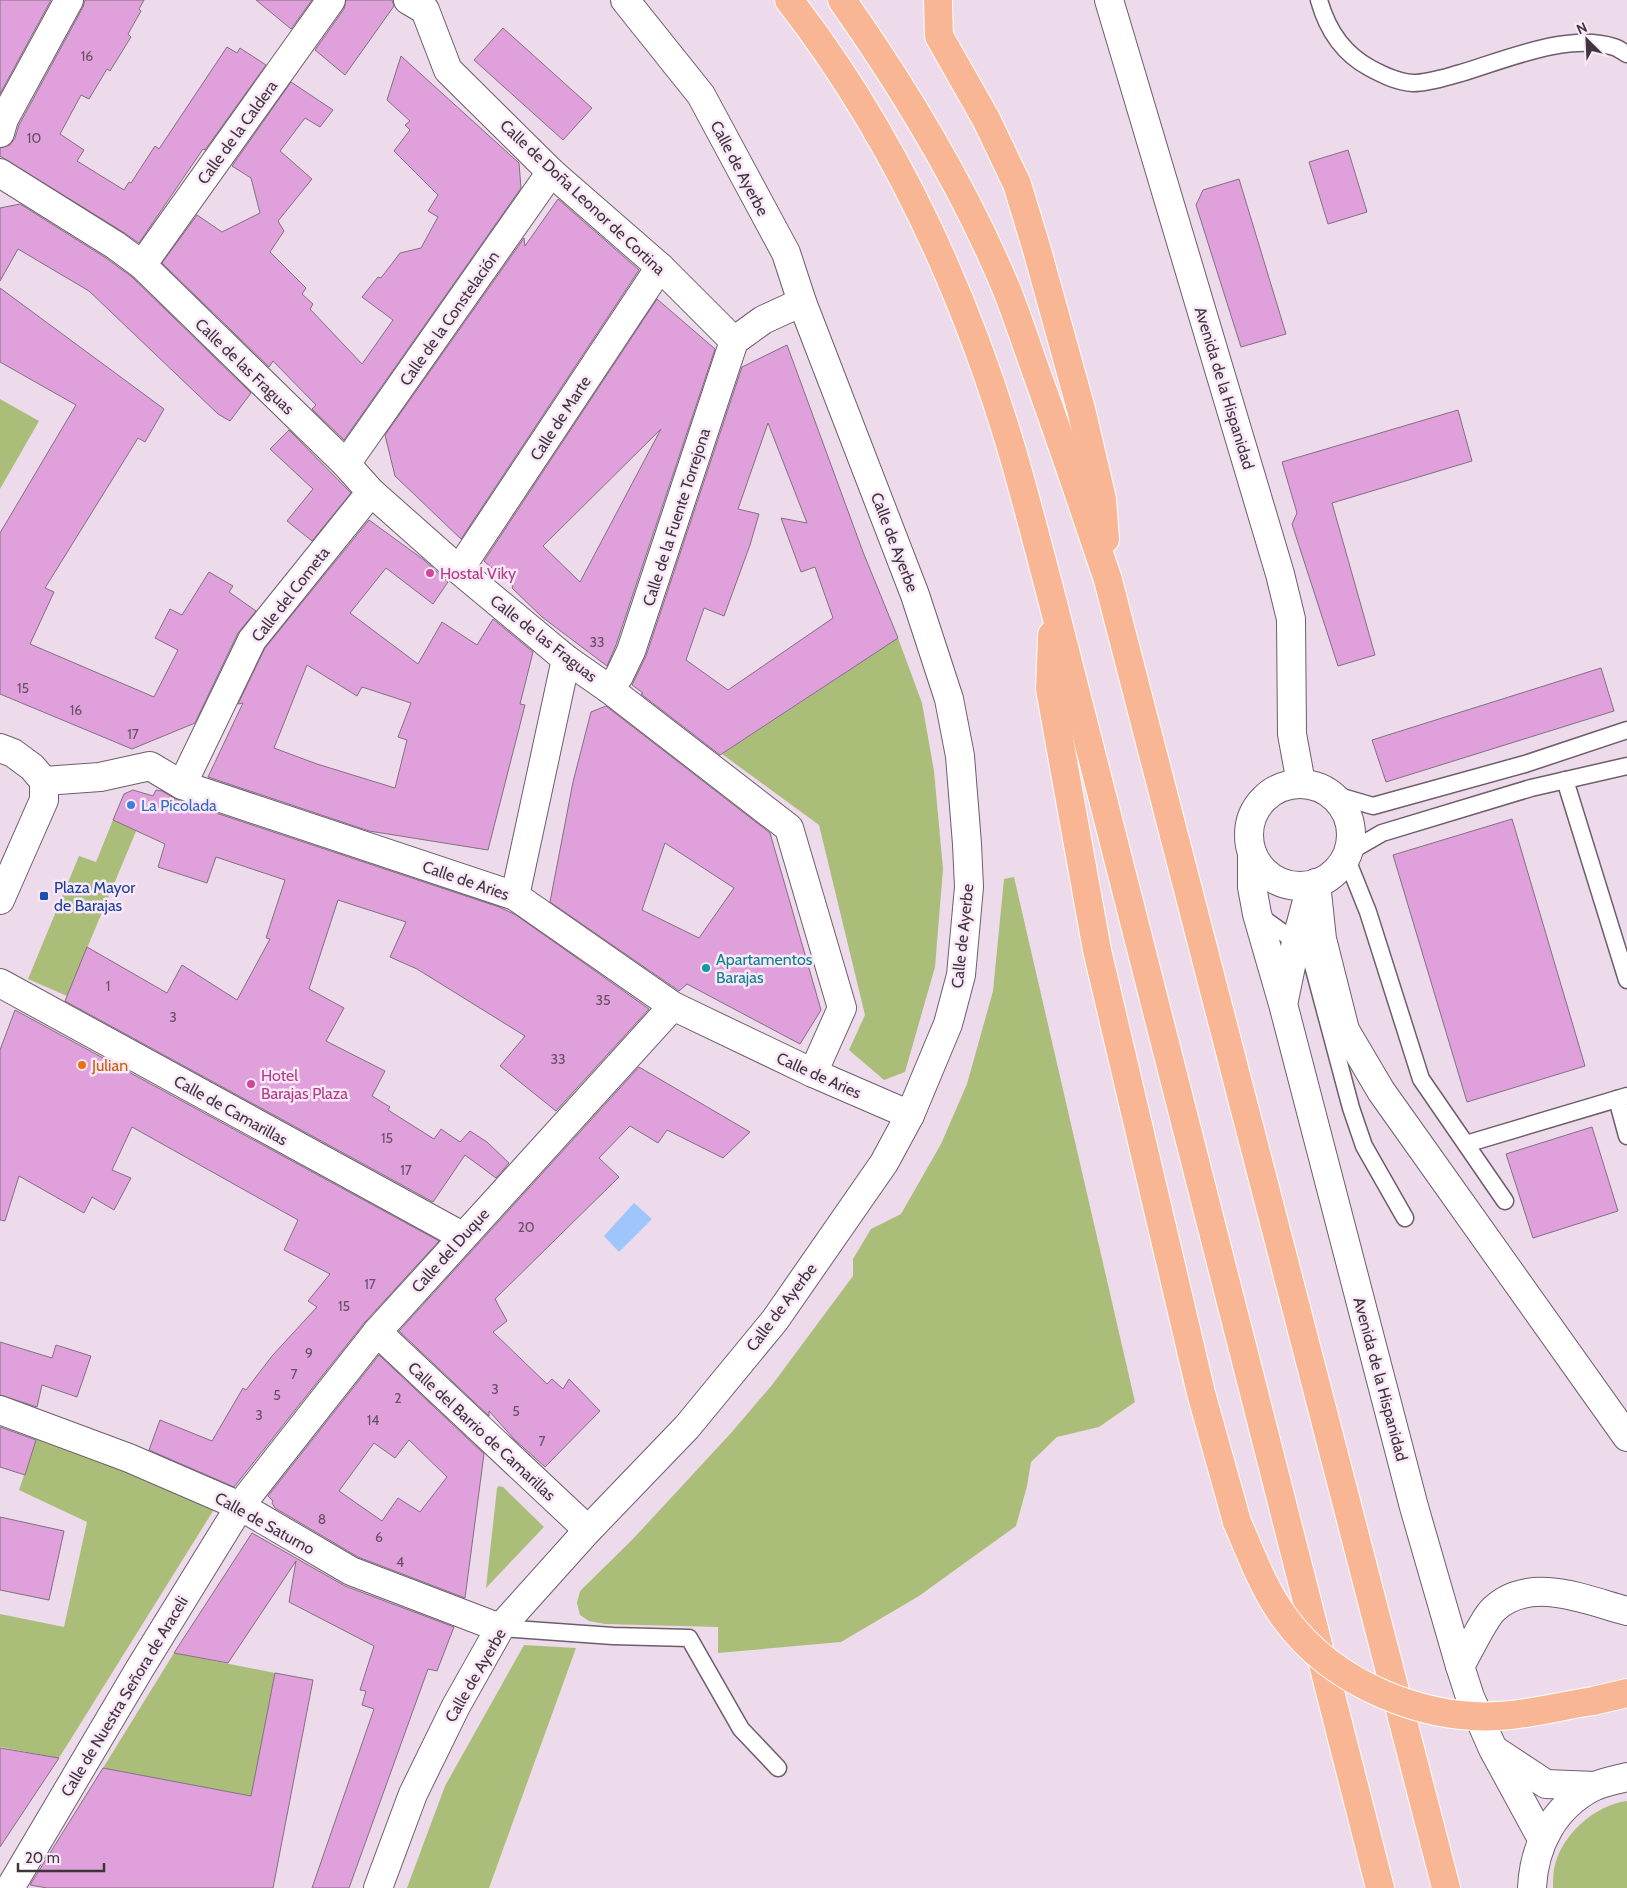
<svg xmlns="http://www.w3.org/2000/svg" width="1627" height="1888" font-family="Cabin,sans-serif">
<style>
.green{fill:#abbe79}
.water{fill:#9fc6fc}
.building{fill:#e0a0db;stroke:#817180;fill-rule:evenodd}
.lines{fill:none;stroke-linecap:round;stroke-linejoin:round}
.service-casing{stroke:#6e5e6c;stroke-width:19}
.minor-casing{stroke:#6e5e6c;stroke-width:30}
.tertiary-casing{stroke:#6e5e6c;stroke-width:30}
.motorway-casing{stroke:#fff;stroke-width:30}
.service{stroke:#fff;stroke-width:16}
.minor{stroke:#fff;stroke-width:28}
.tertiary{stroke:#fff;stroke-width:28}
.motorway{stroke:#f9b694;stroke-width:28}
.motorway-bridge-casing{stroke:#fff;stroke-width:30;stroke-linecap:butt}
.motorway-bridge{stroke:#f9b694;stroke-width:28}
.hotel-dot{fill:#d1479c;stroke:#fae7f8;stroke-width:2}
.shop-dot{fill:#3f7fe0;stroke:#fae7f8;stroke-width:2}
.transit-dot{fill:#1a4fb4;stroke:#fae7f8;stroke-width:2}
.culture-dot{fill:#0f9aa8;stroke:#fae7f8;stroke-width:2}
.food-dot{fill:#e8710a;stroke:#fae7f8;stroke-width:2}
.labels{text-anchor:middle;stroke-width:5;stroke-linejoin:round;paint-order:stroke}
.number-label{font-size:14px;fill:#665064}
.street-label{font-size:16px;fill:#3d363c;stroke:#fae7f8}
.hotel-label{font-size:16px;fill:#b23c85;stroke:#fae7f8;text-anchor:start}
.shop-label{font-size:16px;fill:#366cbe;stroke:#fae7f8;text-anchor:start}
.transit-label{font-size:16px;fill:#164399;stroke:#fae7f8;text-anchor:start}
.culture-label{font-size:16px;fill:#0d838f;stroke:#fae7f8;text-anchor:start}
.food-label{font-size:16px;fill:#c56008;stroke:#fae7f8;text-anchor:start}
</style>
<rect width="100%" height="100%" fill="#eddaeb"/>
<g class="green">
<polygon points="0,399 39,421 0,489"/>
<polygon points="898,638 922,703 934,771 943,869 935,967 905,1072 884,1080 849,1050 865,1015 819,825 722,754"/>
<polygon points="113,820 137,829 67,996 28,979 79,856 96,862"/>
<polygon points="1014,877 1135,1402 1099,1427 1057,1437 1031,1462 1027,1486 1016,1526 919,1596 841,1642 718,1653 718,1627 605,1624 589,1621 580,1615 577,1603 580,1591 632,1540 731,1433 772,1385 853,1276 853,1259 871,1229 901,1214 941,1144 967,1084 993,991 1004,879"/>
<polygon points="38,1434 218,1503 59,1758 0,1747 0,1614 64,1627 87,1522 19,1490"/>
<polygon points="499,1486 503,1487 544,1527 486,1588 497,1488"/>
<polygon points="524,1645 576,1648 489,1888 407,1888 445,1786"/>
<polygon points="174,1653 275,1673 251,1796 103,1768"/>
<path d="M1627 1801V1888H1553C1553 1882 1553 1875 1554 1869 1560 1836 1594 1805 1627 1801Z"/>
</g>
<polygon class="water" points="634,1203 652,1219 619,1252 604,1236"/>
<g class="building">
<polygon points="0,0 51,0 0,94"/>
<polygon points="85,0 144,0 139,9 141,11 128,34 131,37 110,71 107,69 89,99 81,95 60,134 84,150 77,161 124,190 129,182 131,183 155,146 159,149 227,47 237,53 240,48 266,65 205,150 203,149 139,243 123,232 0,156 0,148 10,145 15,138 19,125 83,7"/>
<polygon points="256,0 312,0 291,29"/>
<polygon points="346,0 392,0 394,6 345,75 315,50 344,9"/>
<polygon points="503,28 592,108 563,140 474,60"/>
<polygon points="401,56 519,163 521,188 344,440 312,409 316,405 273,361 269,367 162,263 197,215 222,232 260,213 251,178 232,166 291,82 333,110 320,127 305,118 280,151 312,179 278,221 284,231 270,252 306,288 302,294 313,304 310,309 362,364 393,320 362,297 378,277 381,278 400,253 421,248 438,217 428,211 438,195 394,151 410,130 405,125 410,121 387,100"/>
<polygon points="1348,150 1367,212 1328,224 1309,162"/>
<polygon points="1239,179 1286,334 1241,347 1196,205 1203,190"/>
<polygon points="558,199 639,270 461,539 395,476 385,435 524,238 525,246"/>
<polygon points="20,204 106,258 132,277 251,393 230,421 218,414 89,291 18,249 0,281 0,208"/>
<polygon points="0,288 164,409 145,442 138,438 45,588 54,592 30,644 154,697 178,650 155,638 170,609 182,615 209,572 233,586 229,592 256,611 238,633 195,723 132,749 0,694 0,533 76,405 0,362"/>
<path d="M657 299 715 349 616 645 607 666 542 617 512 588 513 586 484 561ZM661 429 580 582 543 546Z"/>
<path d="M787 345 863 552 898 638 720 755 641 694 643 693 632 685 646 656 742 367ZM768 423 807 523 781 518 801 572 815 567 833 618 728 690 686 660 704 608 724 616 750 545 759 514 738 509Z"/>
<polygon points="1458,410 1472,461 1332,503 1375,655 1338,666 1292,524 1297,513 1282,462"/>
<polygon points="289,430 351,493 312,541 287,521 313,489 270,449"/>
<path d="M369 520 424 560 448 582 433 604 386 568 350 613 418 664 442 622 477 645 493 619 533 652 520 704 525 705 488 850 369 831 208 777 243 703 238 704 265 648ZM307 665 357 696 362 687 411 703 398 737 407 740 395 788 317 764 274 748Z"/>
<polygon points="1601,668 1614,711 1386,782 1372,740"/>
<path d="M606 706 770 833 821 1010 800 1044 687 984 679 991 550 902 573 782 591 712ZM665 843 734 888 699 938 642 910Z"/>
<polygon points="133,790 153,796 156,790 162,791 177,800 499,907 516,915 649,1009 556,1111 500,1066 525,1036 417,969 390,957 406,922 338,900 309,989 344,1008 326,1041 385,1071 372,1096 390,1107 388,1110 434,1139 441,1129 460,1142 470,1131 487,1142 509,1163 496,1178 465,1155 433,1202 65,1001 87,947 167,993 182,965 237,1000 270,939 266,938 285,880 216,857 207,883 158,867 165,844 113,820 124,794"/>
<polygon points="1512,819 1585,1066 1467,1102 1393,855"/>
<polygon points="15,1010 439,1241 365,1322 234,1487 149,1450 160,1420 212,1441 243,1388 246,1390 272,1356 317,1307 308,1301 330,1274 284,1250 298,1220 132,1127 112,1170 131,1178 114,1210 92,1197 84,1213 19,1176 5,1221 0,1220 0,1050"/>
<polygon points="639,1067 750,1132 723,1158 667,1130 658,1143 630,1126 599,1158 619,1177 495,1299 507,1321 493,1332 547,1384 552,1379 563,1389 569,1379 600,1411 545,1467 514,1439 489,1411 489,1416 399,1331"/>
<polygon points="1592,1127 1618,1211 1533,1238 1506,1154"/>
<polygon points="0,1342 52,1358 56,1345 91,1356 77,1397 42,1385 37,1407 0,1395"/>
<path d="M379 1355 484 1454 465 1598 358 1557 275 1508 272 1503 273 1501 268 1496ZM409 1440 447 1477 420 1512 398 1498 382 1521 339 1491 374 1443 395 1458Z"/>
<polygon points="0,1427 36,1440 25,1475 0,1467"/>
<polygon points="0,1517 64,1531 49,1600 0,1590"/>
<polygon points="252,1533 345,1586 454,1627 437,1671 428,1669 349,1888 312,1888 374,1709 362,1705 366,1691 360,1690 374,1646 289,1602 296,1561 228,1663 174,1653"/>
<polygon points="275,1673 313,1680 273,1888 47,1888 30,1885 103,1768 251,1796"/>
<polygon points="0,1748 59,1758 0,1847"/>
</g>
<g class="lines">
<defs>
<g id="service">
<path d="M1319 0C1327 29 1342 53 1370 68 1383 75 1397 82 1413 83 1429 83 1446 77 1461 73 1505 60 1568 32 1614 47 1618 48 1623 52 1627 54"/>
<polyline points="1565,780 1627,980"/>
<polyline points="1332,794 1373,806 1525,764 1627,730"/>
<polyline points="1349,852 1382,833 1531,788 1627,766"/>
<polyline points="1346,857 1368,912 1421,1079 1505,1201"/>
<polyline points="1257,914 1296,942 1303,943"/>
<polyline points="1307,943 1351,1108 1364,1146 1405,1218"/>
<polyline points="1617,1099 1627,1136"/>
<polyline points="1466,1144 1627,1096"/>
<polyline points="500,1628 613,1636 689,1638 741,1729 778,1768"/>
</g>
<g id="minor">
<polyline points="408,0 425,10 448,70 551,172 660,267 734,341"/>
<polyline points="0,133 4,119 69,0"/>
<polyline points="0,173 115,245 142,265 346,464 371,492 459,570 566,659 609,689 789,828 842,1008 813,1073"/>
<polyline points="142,265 331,0"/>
<polyline points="734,341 763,320 802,302"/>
<polyline points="346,464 551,172"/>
<polyline points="459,570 660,267"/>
<polyline points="609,689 619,676 631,651 734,341"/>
<polyline points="44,781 100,777 150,766 182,785 515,896 673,1006 813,1073 910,1115"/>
<polyline points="182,785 252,640 371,492"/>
<polyline points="515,896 566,659"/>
<polyline points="0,983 462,1236"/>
<polyline points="377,1332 588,1530"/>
<polyline points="0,1410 129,1458 240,1506 351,1571 500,1628"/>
<polyline points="10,1888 139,1670 240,1506 377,1332 673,1006"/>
<polyline points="378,1888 413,1794 456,1706 500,1628 588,1530 687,1427 775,1320 884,1163 910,1115 948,1024 961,975 969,887 967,844 960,756 949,699 915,595 802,302 786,253 701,95 625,0"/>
</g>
<g id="tertiary">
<polyline points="1109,0 1280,574 1291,619 1292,734 1301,783"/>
<polyline points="0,748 13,753 32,767 44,781 44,800 0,900"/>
<circle cx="1300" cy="835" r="51"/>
<polyline points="1252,853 1252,887 1257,914 1283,1004 1414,1507 1460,1666 1470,1697 1493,1749 1542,1839"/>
<polyline points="1316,883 1322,939 1345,1030 1381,1091 1627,1437"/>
<polyline points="1284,1000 1296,942 1311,886"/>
<path d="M1460 1666C1468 1653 1484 1618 1494 1609 1530 1575 1586 1600 1627 1611"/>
<polyline points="1496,1751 1546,1784 1595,1786"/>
<path d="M1532 1888C1534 1845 1554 1807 1593 1787 1603 1782 1616 1780 1627 1777"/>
</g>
<g id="motorway">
<path d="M789 0C893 134 965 291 1013 454 1027 503 1040 553 1053 603L1380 1888"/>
<path d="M842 0C906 91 963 185 1006 288 1016 313 1025 340 1034 366 1060 437 1084 509 1108 580L1446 1888"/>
<polyline points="938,0 939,36 986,119 1017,184 1037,250 1081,409 1102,499 1105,539"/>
<polyline points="1052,635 1050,689 1097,950 1201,1393 1237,1522"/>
<polyline points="1593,1701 1627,1693"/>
</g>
</defs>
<use href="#service" class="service-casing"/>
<use href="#minor" class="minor-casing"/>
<use href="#tertiary" class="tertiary-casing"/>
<use href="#motorway" class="motorway-casing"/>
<use href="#service" class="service"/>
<use href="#minor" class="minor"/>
<use href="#tertiary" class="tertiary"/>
<use href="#motorway" class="motorway"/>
<defs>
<path id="motorway-bridge" d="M1237 1522C1251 1554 1263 1588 1284 1617 1333 1685 1428 1724 1511 1715 1538 1712 1566 1705 1593 1701"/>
</defs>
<use href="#motorway-bridge" class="motorway-bridge-casing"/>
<use href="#motorway-bridge" class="motorway-bridge"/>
</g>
<g class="hotel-dot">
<circle cx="430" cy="573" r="5"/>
<circle cx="251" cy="1084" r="5"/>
</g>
<circle class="shop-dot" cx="131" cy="805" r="5"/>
<rect class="transit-dot" x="39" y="891" width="10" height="10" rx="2.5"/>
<circle class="culture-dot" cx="706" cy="968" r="5"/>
<circle class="food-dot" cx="82" cy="1065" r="5"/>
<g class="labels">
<g class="number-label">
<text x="87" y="61">16</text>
<text x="34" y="143">10</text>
<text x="597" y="647">33</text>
<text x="23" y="693">15</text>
<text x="76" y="715">16</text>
<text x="133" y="739">17</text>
<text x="108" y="991">1</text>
<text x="603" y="1005">35</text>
<text x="173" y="1022">3</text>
<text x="558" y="1064">33</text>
<text x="387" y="1143">15</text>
<text x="406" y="1175">17</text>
<text x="526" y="1232">20</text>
<text x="370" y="1289">17</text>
<text x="344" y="1311">15</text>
<text x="309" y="1358">9</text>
<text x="294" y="1379">7</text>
<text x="495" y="1394">3</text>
<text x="277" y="1400">5</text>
<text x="398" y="1403">2</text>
<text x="516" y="1416">5</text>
<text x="259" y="1420">3</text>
<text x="373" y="1425">14</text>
<text x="542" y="1446">7</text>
<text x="322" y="1524">8</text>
<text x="379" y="1542">6</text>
<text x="400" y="1567">4</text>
</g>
<g class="street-label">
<text transform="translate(237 132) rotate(-54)" y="6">Calle de la Caldera</text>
<text transform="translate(740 168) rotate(62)" y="6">Calle de Ayerbe</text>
<text transform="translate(583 197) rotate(43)" y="6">Calle de Doña Leonor de Cortina</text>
<text transform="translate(449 318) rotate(-55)" y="6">Calle de la Constelación</text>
<text transform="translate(245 366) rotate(44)" y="6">Calle de las Fraguas</text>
<text transform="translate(1225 388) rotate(73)" y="6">Avenida de la Hispanidad</text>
<text transform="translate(560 418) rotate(-57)" y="6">Calle de Marte</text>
<text transform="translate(676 517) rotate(-72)" y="6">Calle de la Fuente Torrejona</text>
<text transform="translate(895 542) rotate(69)" y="6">Calle de Ayerbe</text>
<text transform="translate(290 594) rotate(-52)" y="6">Calle del Cometa</text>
<text transform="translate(544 638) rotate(38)" y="6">Calle de las Fraguas</text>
<text transform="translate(466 880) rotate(19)" y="6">Calle de Aries</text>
<text transform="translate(962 936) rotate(-84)" y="6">Calle de Ayerbe</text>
<text transform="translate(819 1075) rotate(24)" y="6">Calle de Aries</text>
<text transform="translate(231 1110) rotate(29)" y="6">Calle de Camarillas</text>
<text transform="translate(450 1250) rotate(-48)" y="6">Calle del Duque</text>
<text transform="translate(781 1307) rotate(-53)" y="6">Calle de Ayerbe</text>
<text transform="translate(1381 1379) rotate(75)" y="6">Avenida de la Hispanidad</text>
<text transform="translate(482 1431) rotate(43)" y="6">Calle del Barrio de Camarillas</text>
<text transform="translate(265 1523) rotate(29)" y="6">Calle de Saturno</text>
<text transform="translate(475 1675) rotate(-60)" y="6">Calle de Ayerbe</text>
<text transform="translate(124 1696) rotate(-59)" y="6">Calle de Nuestra Señora de Araceli</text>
</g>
<g class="hotel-label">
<text x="440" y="579">Hostal Viky</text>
<text x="261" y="1081">Hotel<tspan x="261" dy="18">Barajas Plaza</tspan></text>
</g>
<g class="shop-label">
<text x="141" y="811">La Picolada</text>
</g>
<g class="transit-label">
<text x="54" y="893">Plaza Mayor<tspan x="54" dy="18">de Barajas</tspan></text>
</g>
<g class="culture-label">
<text x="716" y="965">Apartamentos<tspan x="716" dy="18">Barajas</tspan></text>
</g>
<g class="food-label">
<text x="92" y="1071">Julian</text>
</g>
</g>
<g transform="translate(1587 40) rotate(336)" stroke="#fae7f8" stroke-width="4" paint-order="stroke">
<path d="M0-4L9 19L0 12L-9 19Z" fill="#3d363c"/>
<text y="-8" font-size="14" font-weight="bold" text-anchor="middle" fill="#3d363c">N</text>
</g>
<path d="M18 1863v8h86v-8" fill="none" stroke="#3d363c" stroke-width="2.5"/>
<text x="25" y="1863" font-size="15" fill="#3d363c" stroke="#fae7f8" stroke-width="4" paint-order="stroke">20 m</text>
</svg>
